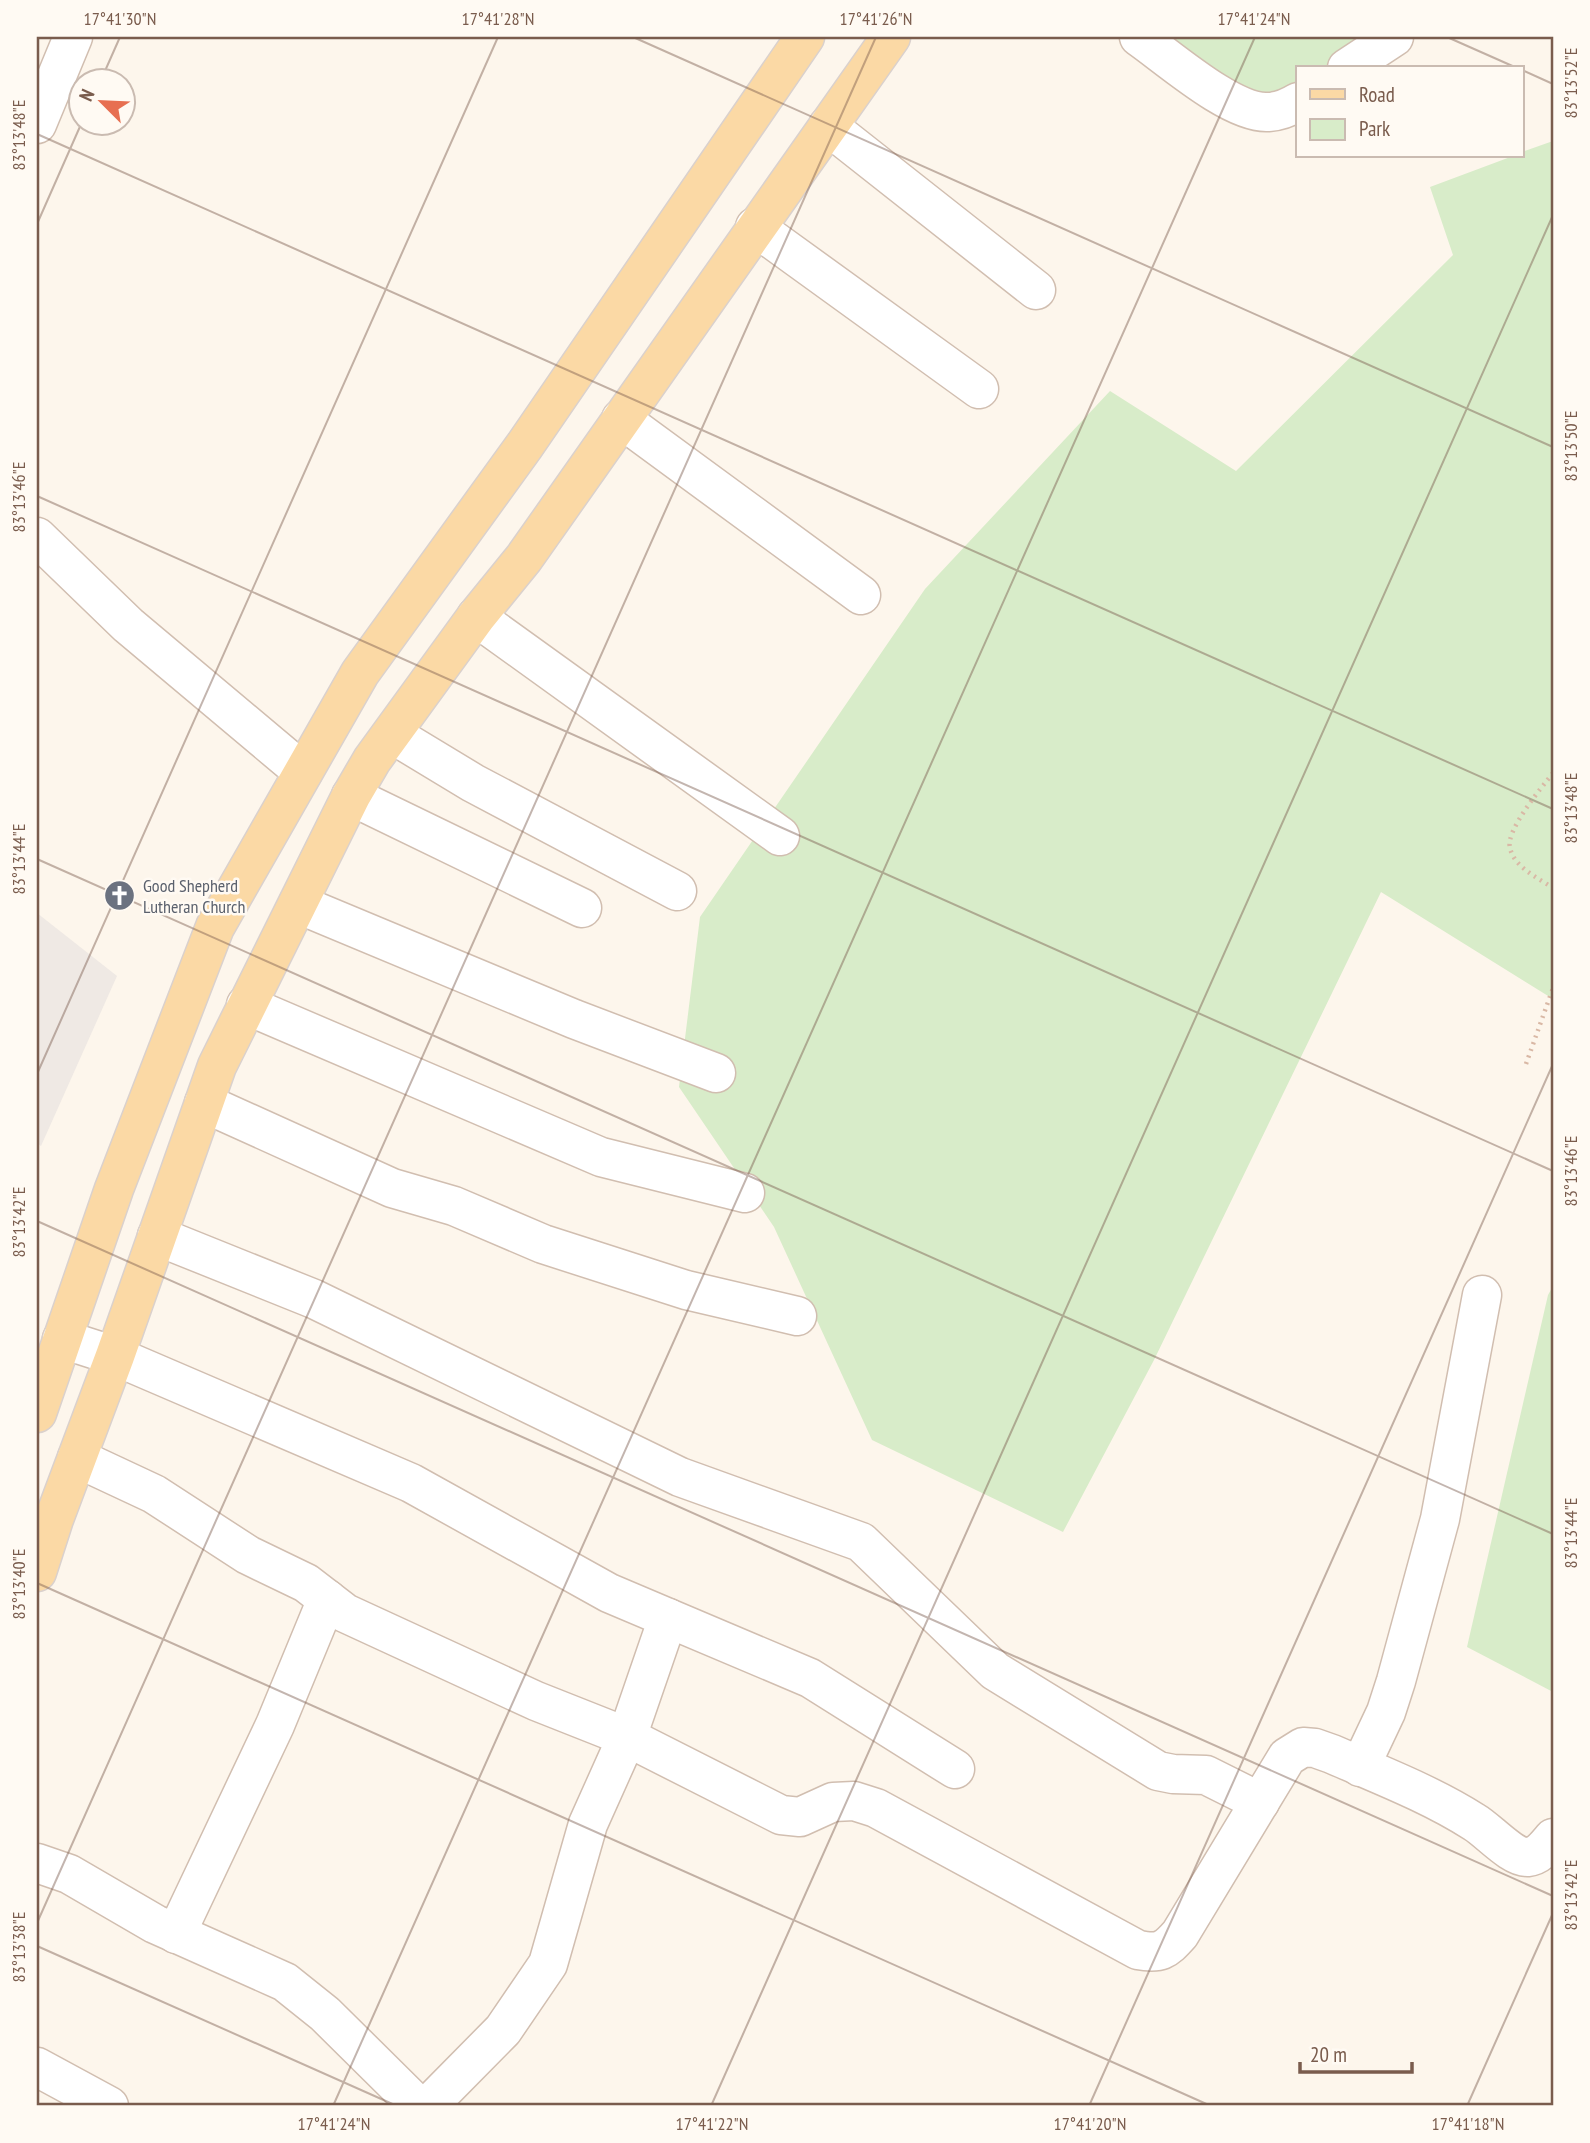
<svg xmlns="http://www.w3.org/2000/svg" width="1590" height="2143" font-family="'PT Sans Narrow',sans-serif">
<style>
.industrial{fill:#efe9e4}
.green{fill:#d8ecc9}
.lines{fill:none;stroke-linecap:round;stroke-linejoin:round}
.minor-casing{stroke:#d1beb0;stroke-width:41}
.major-casing{stroke:#dad1cd;stroke-width:41}
.path{stroke:#d9b8a5;stroke-width:4.5;stroke-dasharray:2 5;stroke-linecap:butt}
.minor{stroke:#fff;stroke-width:38}
.major{stroke:#fbd9a5;stroke-width:38}
.ticks{fill:none;stroke:#7a5c4d;stroke-width:2;stroke-opacity:0.45}
.labels{text-anchor:middle;stroke-width:5;stroke-linejoin:round;paint-order:stroke}
.worship-label{font-size:18px;fill:#5b616d;stroke:#fffaf3;text-anchor:start}
.neatline{fill:none;stroke:#7a5c4d;stroke-width:2.5}
.ticks-label{font-size:18px;text-anchor:middle;fill:#7a5c4d}
</style>
<rect width="100%" height="100%" fill="#fdf6ec"/>
<polygon class="industrial" points="37,913 117,976 41,1146 37,1143"/>
<g class="green">
<polygon points="1150,37 1378,37 1328,68 1298,68 1298,87 1241,123"/>
<polygon points="1553,141 1553,999 1381,892 1154,1360 1063,1532 872,1440 774,1227 679,1087 700,917 925,589 1110,391 1236,471 1453,255 1430,187 1513,156 1522,156 1522,152"/>
<polygon points="1553,1286 1553,1692 1467,1647 1548,1295"/>
</g>
<g class="lines">
<defs>
<g id="minor">
<path d="M1139 37C1169 58 1231 113 1267 112 1279 112 1288 108 1298 102"/>
<polyline points="1347,68 1394,37"/>
<polyline points="37,124 73,37"/>
<polyline points="828,126 1036,290"/>
<polyline points="755,227 979,389"/>
<polyline points="621,419 861,595"/>
<polyline points="37,537 128,625 303,772"/>
<polyline points="476,617 780,836"/>
<polyline points="392,734 473,783 677,891"/>
<polyline points="351,796 582,908"/>
<polyline points="298,904 574,1019 716,1073"/>
<polyline points="246,1005 601,1157 745,1193"/>
<polyline points="204,1103 392,1188 454,1206 543,1244 686,1290 797,1316"/>
<polyline points="157,1236 314,1299 680,1477 861,1542 995,1671 1158,1771 1173,1774 1206,1775 1260,1802"/>
<polyline points="62,1339 115,1356 411,1483 609,1593 810,1678 955,1769"/>
<path d="M77 1458 154 1494 248 1555 306 1583 345 1613 536 1701 627 1737 781 1815 800 1817 833 1802 854 1801 876 1808 1138 1950C1160 1954 1165 1951 1180 1934L1287 1757 1303 1747 1315 1748 1332 1754C1380 1775 1430 1794 1474 1822 1488 1830 1512 1858 1528 1857 1539 1856 1547 1845 1553 1838"/>
<polyline points="1360,1767 1386,1712 1396,1681 1440,1519 1482,1295"/>
<polyline points="37,1863 69,1874 155,1924 285,1982 325,2014 418,2106"/>
<polyline points="176,1934 275,1725 327,1599"/>
<polyline points="37,2067 109,2106"/>
<polyline points="428,2106 503,2030 548,1964 588,1824 627,1737 668,1618"/>
</g>
<g id="major">
<polyline points="37,1413 114,1189 215,927 360,673 525,445 805,37"/>
<polyline points="37,1572 54,1519 115,1356 217,1066 351,796 372,760 476,617 524,558 891,37"/>
</g>
</defs>
<use href="#minor" class="minor-casing"/>
<use href="#major" class="major-casing"/>
<g class="path">
<path d="M1553 773C1542 787 1505 831 1510 848 1514 867 1538 878 1553 888"/>
<polyline points="1526,1064 1553,988"/>
</g>
<use href="#minor" class="minor"/>
<use href="#major" class="major"/>
</g>
<path class="ticks" d="M633 37 1553 447M1447 37 1517 68M1522 70 1553 84M101 80 120 37M37 134 1553 809M37 224 82 122M37 496 1553 1171M37 859 1553 1534M37 1074 498 37M37 1221 1553 1896M37 1583 1211 2106M37 1923 876 37M37 1946 397 2106M333 2106 1255 37M711 2106 1553 215M1089 2106 1553 1064M1467 2106 1553 1913"/>
<defs>
<symbol id="church-disc" viewBox="-11 -11 22 22"><circle r="9.5" fill="#6b7280" stroke="#fffaf3"/><path d="M-1.2-6h2.4v3.5h3.3v2.4h-3.3V6h-2.4V-.1h-3.3v-2.4h3.3Z" fill="#fff"/></symbol>
</defs>
<g fill-rule="evenodd">
<use href="#church-disc" x="102" y="878" width="35" height="35"/>
</g>
<g class="labels">
<g class="worship-label">
<text x="143" y="892">Good Shepherd<tspan x="143" dy="21">Lutheran Church</tspan></text>
</g>
</g>
<rect width="1590" height="2143" fill="none" stroke="#fffaf3" stroke-width="77"/>
<rect x="1296" y="66" width="228" height="91" fill="#fffaf3" stroke="#cabbb1" stroke-width="2"/>
<rect x="1310" y="89" width="35" height="10" fill="#fbd9a5" stroke="#cabbb1" stroke-width="2"/>
<text x="1359" y="102" font-size="21" fill="#7a5c4d">Road</text>
<rect x="1310" y="119" width="35" height="21" fill="#d8ecc9" stroke="#cabbb1" stroke-width="2"/>
<text x="1359" y="136" font-size="21" fill="#7a5c4d">Park</text>
<g transform="translate(102 102) rotate(294)"><circle r="33" fill="#fffaf3" stroke="#cabbb1" stroke-width="2"/>
<path d="M0-5L12 26L0 18L-12 26Z" fill="#e76f51"/>
<text y="-10" font-size="19" font-weight="bold" text-anchor="middle" fill="#7a5c4d">N</text>
</g>
<path d="M1300 2062v10h112v-10" fill="none" stroke="#7a5c4d" stroke-width="3.5"/>
<text x="1310" y="2062" font-size="21" fill="#7a5c4d" stroke="#fffaf3" stroke-width="5" paint-order="stroke">20 m</text>
<rect x="38" y="38" width="1514" height="2066" class="neatline"/>
<g class="ticks-label">
<text x="120" y="25">17°41'30"N</text>
<text x="498" y="25">17°41'28"N</text>
<text x="876" y="25">17°41'26"N</text>
<text x="1254" y="25">17°41'24"N</text>
<text transform="translate(1571 83) rotate(-90)" y="6">83°13'52"E</text>
<text transform="translate(19 135) rotate(-90)" y="6">83°13'48"E</text>
<text transform="translate(1571 446) rotate(-90)" y="6">83°13'50"E</text>
<text transform="translate(19 497) rotate(-90)" y="6">83°13'46"E</text>
<text transform="translate(1571 808) rotate(-90)" y="6">83°13'48"E</text>
<text transform="translate(19 859) rotate(-90)" y="6">83°13'44"E</text>
<text transform="translate(1571 1171) rotate(-90)" y="6">83°13'46"E</text>
<text transform="translate(19 1222) rotate(-90)" y="6">83°13'42"E</text>
<text transform="translate(1571 1533) rotate(-90)" y="6">83°13'44"E</text>
<text transform="translate(19 1584) rotate(-90)" y="6">83°13'40"E</text>
<text transform="translate(1571 1895) rotate(-90)" y="6">83°13'42"E</text>
<text transform="translate(19 1947) rotate(-90)" y="6">83°13'38"E</text>
<text x="334" y="2130">17°41'24"N</text>
<text x="712" y="2130">17°41'22"N</text>
<text x="1090" y="2130">17°41'20"N</text>
<text x="1468" y="2130">17°41'18"N</text>
</g>
</svg>
